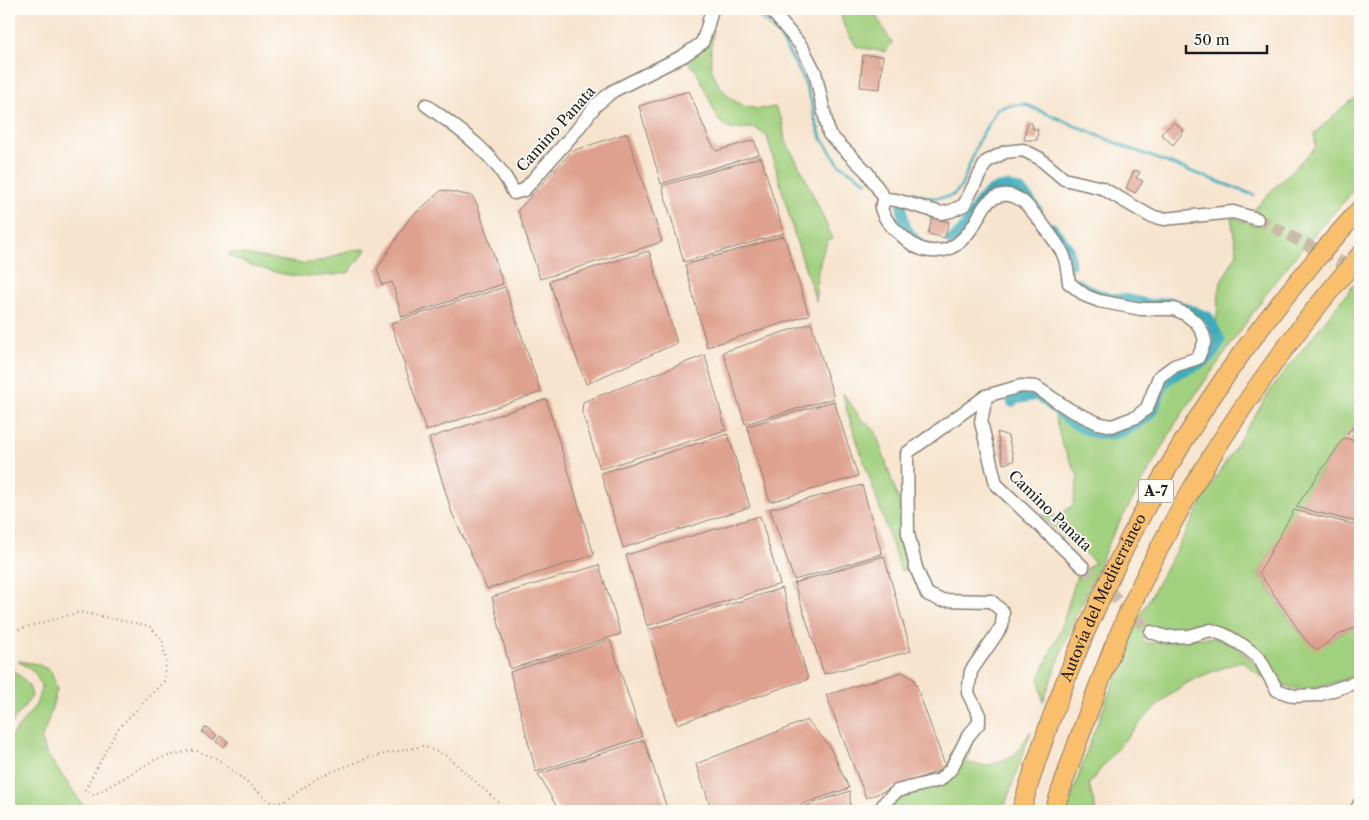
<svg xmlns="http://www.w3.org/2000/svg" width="1369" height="820" font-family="'Libre Caslon Text',serif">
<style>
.green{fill:#a1d07e;stroke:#5e764d}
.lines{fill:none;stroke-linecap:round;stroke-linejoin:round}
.stream{stroke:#3eacbc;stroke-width:3}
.canal{stroke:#3eacbc;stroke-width:11}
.building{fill:#dfa18f}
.minor-tunnel{stroke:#cbbcaa;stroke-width:12;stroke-dasharray:12 6;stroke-linecap:butt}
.minor-casing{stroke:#8a8075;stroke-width:15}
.highway-casing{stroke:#8a8075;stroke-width:20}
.path{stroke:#8a8075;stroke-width:2;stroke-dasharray:1 4;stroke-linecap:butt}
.minor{stroke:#fff;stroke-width:12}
.highway{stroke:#f9bf6d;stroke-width:18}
.labels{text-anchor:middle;stroke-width:4;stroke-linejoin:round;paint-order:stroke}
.shield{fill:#fdfcf7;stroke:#605f5e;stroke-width:1}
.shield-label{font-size:14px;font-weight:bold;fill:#1c1c1c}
.street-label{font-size:15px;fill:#1c1c1c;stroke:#fdfcf7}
</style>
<rect width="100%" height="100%" fill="#fdfcf7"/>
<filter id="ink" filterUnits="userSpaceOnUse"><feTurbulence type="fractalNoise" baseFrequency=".02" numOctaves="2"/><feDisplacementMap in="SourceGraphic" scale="10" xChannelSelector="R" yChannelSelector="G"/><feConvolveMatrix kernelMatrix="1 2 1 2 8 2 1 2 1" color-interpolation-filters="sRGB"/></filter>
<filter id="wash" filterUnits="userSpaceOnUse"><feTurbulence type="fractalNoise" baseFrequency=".0096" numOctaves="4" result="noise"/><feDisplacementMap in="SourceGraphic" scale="20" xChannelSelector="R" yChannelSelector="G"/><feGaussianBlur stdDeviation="1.12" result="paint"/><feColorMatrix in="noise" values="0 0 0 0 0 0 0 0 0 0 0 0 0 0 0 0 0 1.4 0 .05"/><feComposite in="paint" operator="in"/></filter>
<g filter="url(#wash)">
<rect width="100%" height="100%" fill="#f7e4ce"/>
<g class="green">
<path d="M843 9H872L892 43 885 52 857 47C850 37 838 21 843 9Z"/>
<path d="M713 30C712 43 708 61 713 73 724 100 747 114 775 107L782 120 785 140 804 175 833 239 828 240C819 260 815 279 816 301L796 240 767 136 755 128 730 129 719 121 697 72 687 61 707 44Z"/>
<polygon points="1360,95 1360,184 1309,240 1276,280 1177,421 1113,534 1069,632 1043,702 1039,678 1061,629 1077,576 1095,562 1040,515 1059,516 1073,505 1078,476 1062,444 1052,405 1068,417 1089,430 1099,432 1118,431 1135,423 1163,381 1170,374 1201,363 1215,335 1220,284 1237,253 1231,217 1256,226 1261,217 1254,210 1270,192 1316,147 1314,134 1344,106"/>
<path d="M367 249 348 273C331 275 314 278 297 276 277 274 247 265 229 256L230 252 303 264 322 261 350 250Z"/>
<path d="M1360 277V419C1320 466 1290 519 1259 573 1273 593 1298 638 1317 649L1336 636 1360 625V674C1340 681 1306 694 1286 686 1274 682 1272 669 1265 659 1250 637 1224 624 1196 626 1188 626 1179 630 1170 633L1158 626 1142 639 1146 643C1168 644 1192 636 1213 638 1225 639 1235 647 1244 654 1254 661 1260 666 1263 678L1242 661C1220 669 1193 677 1175 691 1142 716 1114 752 1089 784L1096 811H1067L1090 742 1141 614 1218 474 1274 385Z"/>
<polygon points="843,393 861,419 875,430 899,502 911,568 901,571 847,411"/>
<polygon points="18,661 37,664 51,671 57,689 49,718 41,740 46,753 87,811 9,811 9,739 36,705 42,687 35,673"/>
<path d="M9 667C20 676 29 681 32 696L9 727Z"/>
<polygon points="1031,731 1003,811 886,811 900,798 923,789 967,749 973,740 967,763 987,766 1014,756"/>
</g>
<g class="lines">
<g class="stream">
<polyline points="752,9 780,37 802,76 811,100 815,120 821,137 832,154 840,165 867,182"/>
<polyline points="911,192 930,198 946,197 953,195 961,187 979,140 997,109 1006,106 1024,104 1123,146 1254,195"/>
</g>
<g class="canal">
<path d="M902 207C903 225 906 232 920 244"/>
<polyline points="1052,228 1068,248 1070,264"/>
<path d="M951 241C973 227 975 190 1004 187 1021 186 1028 198 1037 210"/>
<path d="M1012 402 1015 399 1037 395C1064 414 1090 447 1127 429 1136 425 1146 420 1152 411 1159 401 1159 386 1170 378 1189 364 1210 369 1220 340L1208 317 1170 302 1152 305 1124 299H1111L1094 293 1076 283"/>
</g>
</g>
<g id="blocks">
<g class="building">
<polygon points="863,55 883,56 880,89 860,87"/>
<polygon points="689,91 709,139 716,151 754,140 759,154 661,184 639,106"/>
<polygon points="1174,122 1184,131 1173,145 1161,134"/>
<polygon points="1027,123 1032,123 1033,129 1038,129 1037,140 1024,140"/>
<polygon points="627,133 662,242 540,279 518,210 572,151"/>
<polygon points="761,157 784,233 684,262 662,186"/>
<polygon points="1134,170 1140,172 1136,178 1143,181 1135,193 1126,188"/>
<polygon points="442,190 472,196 477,204 503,284 402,317 392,282 382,285 377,269 409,219"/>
<polygon points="932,218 949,222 945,238 928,234"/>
<polygon points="784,236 809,315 707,347 685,265"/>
<polygon points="649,251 677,343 586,384 549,281"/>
<polygon points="505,287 541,392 426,431 391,323"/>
<polygon points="811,323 834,398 745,424 723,352"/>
<polygon points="705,355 726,430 600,469 582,411 583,402"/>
<polygon points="546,399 594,555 487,589 452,513 429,438"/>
<polygon points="834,401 858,476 770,502 747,426"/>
<polygon points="1360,419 1360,437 1347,434"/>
<polygon points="997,432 1008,436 1014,461 1003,464"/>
<polygon points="728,434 750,507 623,548 601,473"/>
<polygon points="1344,438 1360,442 1360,523 1296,507"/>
<polygon points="862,485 882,554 794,580 770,509"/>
<polygon points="1294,510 1360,526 1360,625 1336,636 1318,650 1310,645 1302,635 1259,573"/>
<polygon points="760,516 780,584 647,626 626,555"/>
<polygon points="884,556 911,651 824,674 794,583"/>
<polygon points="599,565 621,634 510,669 492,597"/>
<polygon points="782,588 808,679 677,724 648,630"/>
<polygon points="610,640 642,737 536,772 510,672"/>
<polygon points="902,672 914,679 946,768 866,798 826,695"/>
<polygon points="807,720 829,745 849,788 782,811 712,811 696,764"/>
<polygon points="206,727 217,735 213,740 202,732"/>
<polygon points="220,736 228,741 224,747 216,742"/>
<polygon points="644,740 668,811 559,811 538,774"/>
<polygon points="850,791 850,811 790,811"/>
</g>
</g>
</g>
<g filter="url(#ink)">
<use href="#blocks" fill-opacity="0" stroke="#8a8075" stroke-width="1"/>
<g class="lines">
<g class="minor-tunnel">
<polyline points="1257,219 1360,272"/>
<polyline points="1083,567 1151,632"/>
</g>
<defs>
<g id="minor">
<polyline points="770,9 802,47 815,72 829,134 867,172 885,199"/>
<path d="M426 105C460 130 496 154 514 193L524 190 576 131 596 105 613 91 683 56 702 43 707 28 712 9"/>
<polyline points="885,199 896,200 941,213 951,211 964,205 986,162 1005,152 1023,150 1039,158 1064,179 1102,188 1150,216 1164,219 1233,212 1257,219"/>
<polyline points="986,396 981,422 996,484 1083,567"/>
<polyline points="1151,632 1166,637 1189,636 1211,630 1225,635 1244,646 1259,658 1277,690 1294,696 1318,695 1360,681"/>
<path d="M880 811 885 802 897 791 940 780 951 769 968 736 979 723V715L968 693 971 671 1002 626 1003 612 991 601 940 600 927 594 916 568 908 533 907 453 986 396 1021 386 1036 387 1070 410 1098 423 1112 426 1125 421 1136 417 1147 408 1159 377 1174 366 1198 358 1205 341 1203 334 1197 323 1185 314 1174 309H1141L1099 301 1086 296 1069 283C1068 274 1067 262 1063 254 1058 244 1029 205 1021 200 1013 195 1004 193 996 197 983 202 981 215 973 226 965 238 953 251 937 251 927 252 918 249 909 242 898 232 885 223 881 208L885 199"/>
<polyline points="1356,811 1360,803"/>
</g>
<g id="highway">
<path id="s1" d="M1021 811C1065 659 1139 501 1229 371 1269 314 1313 261 1360 209"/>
<path d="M1054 811C1072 756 1092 701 1113 648 1172 504 1259 372 1360 255"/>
</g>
</defs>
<use href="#minor" class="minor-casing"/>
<use href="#highway" class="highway-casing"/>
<polyline class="path" points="9,632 80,612 149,626 162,639 166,662 164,681 117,730 85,790 94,795 156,759 194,750 218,759 272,803 283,802 319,777 370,757 423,746 447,756 508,811"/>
<use href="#minor" class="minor"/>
<use href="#highway" class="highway"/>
</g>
</g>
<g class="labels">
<rect class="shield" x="1138.5" y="479.5" width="35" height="23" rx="4"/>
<g class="shield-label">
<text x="1156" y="496">A-7</text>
</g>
<g class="street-label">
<text transform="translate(556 129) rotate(-48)" y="5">Camino Panata</text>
<text transform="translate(1050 511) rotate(44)" y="5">Camino Panata</text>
<text dy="5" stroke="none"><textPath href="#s1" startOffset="229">Autovía del Mediterráneo</textPath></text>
</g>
</g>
<rect width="1369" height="820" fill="none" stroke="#fdfcf7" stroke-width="30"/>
<path d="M1186 45v8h81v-8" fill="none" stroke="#1c1c1c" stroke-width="2.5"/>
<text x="1194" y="45" font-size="15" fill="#1c1c1c" stroke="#fdfcf7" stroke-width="4" paint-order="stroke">50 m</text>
</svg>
